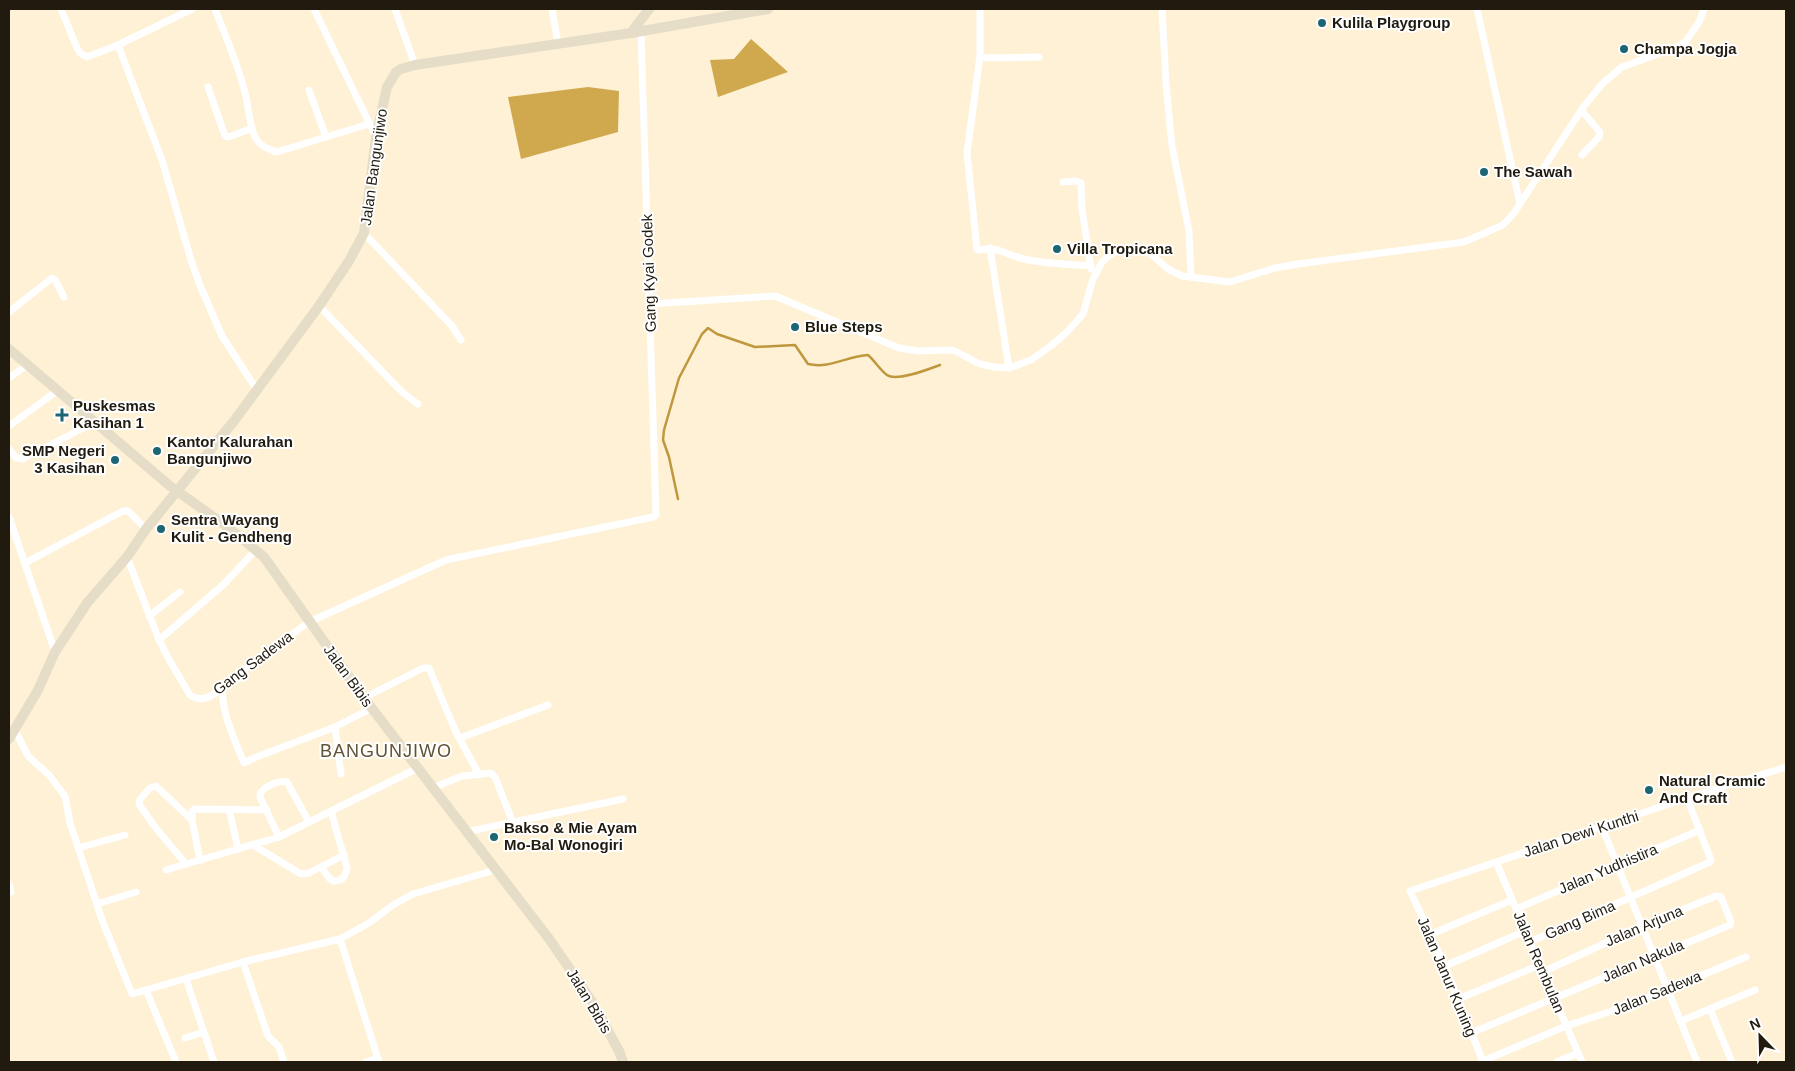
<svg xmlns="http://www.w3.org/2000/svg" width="1795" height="1071" font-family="Helvetica,sans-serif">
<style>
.forest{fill:#d0a94f}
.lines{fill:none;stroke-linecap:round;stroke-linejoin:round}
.stream{stroke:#bf983d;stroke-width:2.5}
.street{stroke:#fff;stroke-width:7}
.secondary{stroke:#e6ddc8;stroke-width:10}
.poi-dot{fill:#1c6572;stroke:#fff;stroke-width:2}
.labels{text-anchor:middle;stroke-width:4;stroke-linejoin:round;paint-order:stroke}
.poi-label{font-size:15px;font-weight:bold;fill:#211b0f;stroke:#fff;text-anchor:start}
.street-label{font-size:15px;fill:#211b0f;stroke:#fff}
.quarter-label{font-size:18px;letter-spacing:1px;fill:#615336;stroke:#fff}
</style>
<rect width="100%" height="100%" fill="#fef1d6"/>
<g class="forest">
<polygon points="751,39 788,72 718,97 710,60 734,59"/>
<polygon points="588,87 619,91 618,132 521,159 508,97"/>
</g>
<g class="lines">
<path class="stream" d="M678 499 669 457 663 440 664 430 679 378 702 334 708 328 717 334 755 347 795 345 808 364C830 369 847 356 868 355 875 361 880 370 887 375 897 382 929 369 940 365"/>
<g class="street">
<polyline points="61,9 77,48 80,53 87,57 118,45 192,9"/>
<path d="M215 9C225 35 237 62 244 89 249 104 248 122 255 137 259 145 269 150 277 152L369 124"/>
<polyline points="314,9 376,137"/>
<polyline points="395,9 415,65"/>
<polyline points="552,9 558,44"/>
<polyline points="980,9 980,56 986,58 1039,57"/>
<polyline points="1162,9 1166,84 1172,146 1189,231 1191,277"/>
<polyline points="1477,9 1520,204"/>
<polyline points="118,45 162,160 191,260 199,283 222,336 257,390"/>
<path d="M980 56 967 153 977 249 979 250C999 246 1006 255 1024 259 1046 264 1069 264 1091 266"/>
<polyline points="208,87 225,136 229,137 252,128"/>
<polyline points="309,90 326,137"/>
<polyline points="1582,111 1600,132 1599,137 1582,155"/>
<polyline points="1063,182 1076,181 1081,183 1082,209 1091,269"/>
<polyline points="364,233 452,326 461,340"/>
<polyline points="990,248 1009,368"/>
<polyline points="650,304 775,296 899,348 919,351 953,350 980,364 994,367 1009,368 1031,360 1052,345 1067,332 1083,314 1093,279 1102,262 1111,254 1121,250 1138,249 1151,254 1168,269 1182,276 1230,282 1275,268 1298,264 1464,242 1503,225 1514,213 1584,106 1603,83 1622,67 1677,47 1686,41 1699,22 1704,9"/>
<polyline points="319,306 402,392 418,404"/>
<polyline points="9,312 52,278 55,280 64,297"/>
<polyline points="9,378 27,365"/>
<polyline points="9,426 57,391"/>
<polyline points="9,449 16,458 23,459 95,422"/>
<polyline points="9,517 55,652"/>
<path d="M127 557 159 640 171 663 190 695C205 706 222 689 231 678L309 622 446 560 653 517 656 515 641 31"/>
<polyline points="25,563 123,511 128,511 146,529"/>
<polyline points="149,616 180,592"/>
<polyline points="159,640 223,585 256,550"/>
<path d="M223 688C220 710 236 743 244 763L254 758 335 727 372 708"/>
<polyline points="364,698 423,668 429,668 455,730 479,775"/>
<polyline points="335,727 341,774"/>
<polyline points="15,730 28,756 49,775 65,796 70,823 102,920 132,994 243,962 340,939 369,923 393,905 413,894 495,870"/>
<polyline points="460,738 548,705"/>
<polyline points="433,788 462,776 491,773 495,777 513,823"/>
<polyline points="229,809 238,849"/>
<polyline points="1602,827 1697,1062"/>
<polyline points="466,832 623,799"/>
<path d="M279 837 260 797V794C264 786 279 780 287 782L309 822"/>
<polyline points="253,845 301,874 309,873 344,855"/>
<polyline points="78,848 125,835"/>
<polyline points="200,860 192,820 192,811 195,809 267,810"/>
<polyline points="1496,862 1582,1062"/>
<polyline points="186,864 155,827 139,804 140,799 150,788 156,786 192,820"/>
<path d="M321 867 330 879 334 881C343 881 345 877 347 868L331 811"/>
<polyline points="166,870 279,837 418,768"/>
<polyline points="9,884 11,892"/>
<polyline points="97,904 136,892"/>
<polyline points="1516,909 1700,830"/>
<polyline points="1429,935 1512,900"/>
<polyline points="340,939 379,1062"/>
<polyline points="1530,942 1710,862 1711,860 1687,798"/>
<polyline points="243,962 268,1036 279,1047 284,1062"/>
<polyline points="1445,966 1525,931"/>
<polyline points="186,979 214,1062"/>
<polyline points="146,990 176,1062"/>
<polyline points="1458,999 1540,965"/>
<polyline points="1710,1009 1732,1062"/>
<polyline points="1681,1021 1755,990"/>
<polyline points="1471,1033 1730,925 1731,922 1721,897 1716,896 1642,926 1543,972"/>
<polyline points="185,1038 204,1032"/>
<polyline points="1483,1061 1566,1026 1624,1007 1746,957"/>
<polyline points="366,1062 378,1058"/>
<polyline points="1483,1062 1445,966 1410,891 1687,798 1786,767"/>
<polyline points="1557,1062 1578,1053"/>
</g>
<g class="secondary">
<polyline points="631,33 649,9"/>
<polyline points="9,349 170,486 229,528 264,557 364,698 550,940 593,1003 619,1051 623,1062"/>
<polyline points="9,739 38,690 55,652 87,603 127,557 146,529 234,421 319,306 349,261 364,233 376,137 387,87 396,72 401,69 415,65 631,33 768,9"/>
</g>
</g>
<g class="poi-dot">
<circle cx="1322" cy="23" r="5"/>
<circle cx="1624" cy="49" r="5"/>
<circle cx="1484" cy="172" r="5"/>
<circle cx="1057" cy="249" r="5"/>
<circle cx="795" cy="327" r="5"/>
<path d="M59.5 407.5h5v5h5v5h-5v5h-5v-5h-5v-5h5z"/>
<circle cx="157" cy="451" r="5"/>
<circle cx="115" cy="460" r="5"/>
<circle cx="161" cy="529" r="5"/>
<circle cx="1649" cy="790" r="5"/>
<circle cx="494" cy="837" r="5"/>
</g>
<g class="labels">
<g class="poi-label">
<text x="1332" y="28">Kulila Playgroup</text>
<text x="1634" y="54">Champa Jogja</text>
<text x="1494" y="177">The Sawah</text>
<text x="1067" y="254">Villa Tropicana</text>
<text x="805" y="332">Blue Steps</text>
<text x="73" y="411">Puskesmas<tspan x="73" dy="17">Kasihan 1</tspan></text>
<text x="167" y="447">Kantor Kalurahan<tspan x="167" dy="17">Bangunjiwo</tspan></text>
<text x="105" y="456" text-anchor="end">SMP Negeri<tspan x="105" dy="17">3 Kasihan</tspan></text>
<text x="171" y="525">Sentra Wayang<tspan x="171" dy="17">Kulit - Gendheng</tspan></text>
<text x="1659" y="786">Natural Cramic<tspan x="1659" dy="17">And Craft</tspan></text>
<text x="504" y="833">Bakso &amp; Mie Ayam<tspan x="504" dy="17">Mo-Bal Wonogiri</tspan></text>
</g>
<g class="street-label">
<text transform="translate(374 167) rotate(-82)" y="5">Jalan Bangunjiwo</text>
<text transform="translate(649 273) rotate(-92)" y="5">Gang Kyai Godek</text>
<text transform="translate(253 663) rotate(-37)" y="5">Gang Sadewa</text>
<text transform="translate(348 676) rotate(54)" y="5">Jalan Bibis</text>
<text transform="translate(1581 834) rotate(-18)" y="5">Jalan Dewi Kunthi</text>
<text transform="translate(1608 869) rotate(-23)" y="5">Jalan Yudhistira</text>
<text transform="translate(1580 920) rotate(-24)" y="5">Gang Bima</text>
<text transform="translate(1644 926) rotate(-23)" y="5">Jalan Arjuna</text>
<text transform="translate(1643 961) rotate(-23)" y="5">Jalan Nakula</text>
<text transform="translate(1539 962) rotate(67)" y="5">Jalan Rembulan</text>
<text transform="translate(1447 977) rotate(67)" y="5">Jalan Janur Kuning</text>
<text transform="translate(1657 993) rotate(-22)" y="5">Jalan Sadewa</text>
<text transform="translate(589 1001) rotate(59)" y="5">Jalan Bibis</text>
</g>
<g class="quarter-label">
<text x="386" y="757">BANGUNJIWO</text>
</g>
</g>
<rect width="1795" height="1071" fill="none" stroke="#211b0f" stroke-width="20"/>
<g transform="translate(1760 1036) rotate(337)" stroke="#ffffff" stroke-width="4" paint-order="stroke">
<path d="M0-4L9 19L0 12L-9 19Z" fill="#211b0f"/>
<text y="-8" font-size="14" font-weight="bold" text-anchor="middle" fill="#211b0f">N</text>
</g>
</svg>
